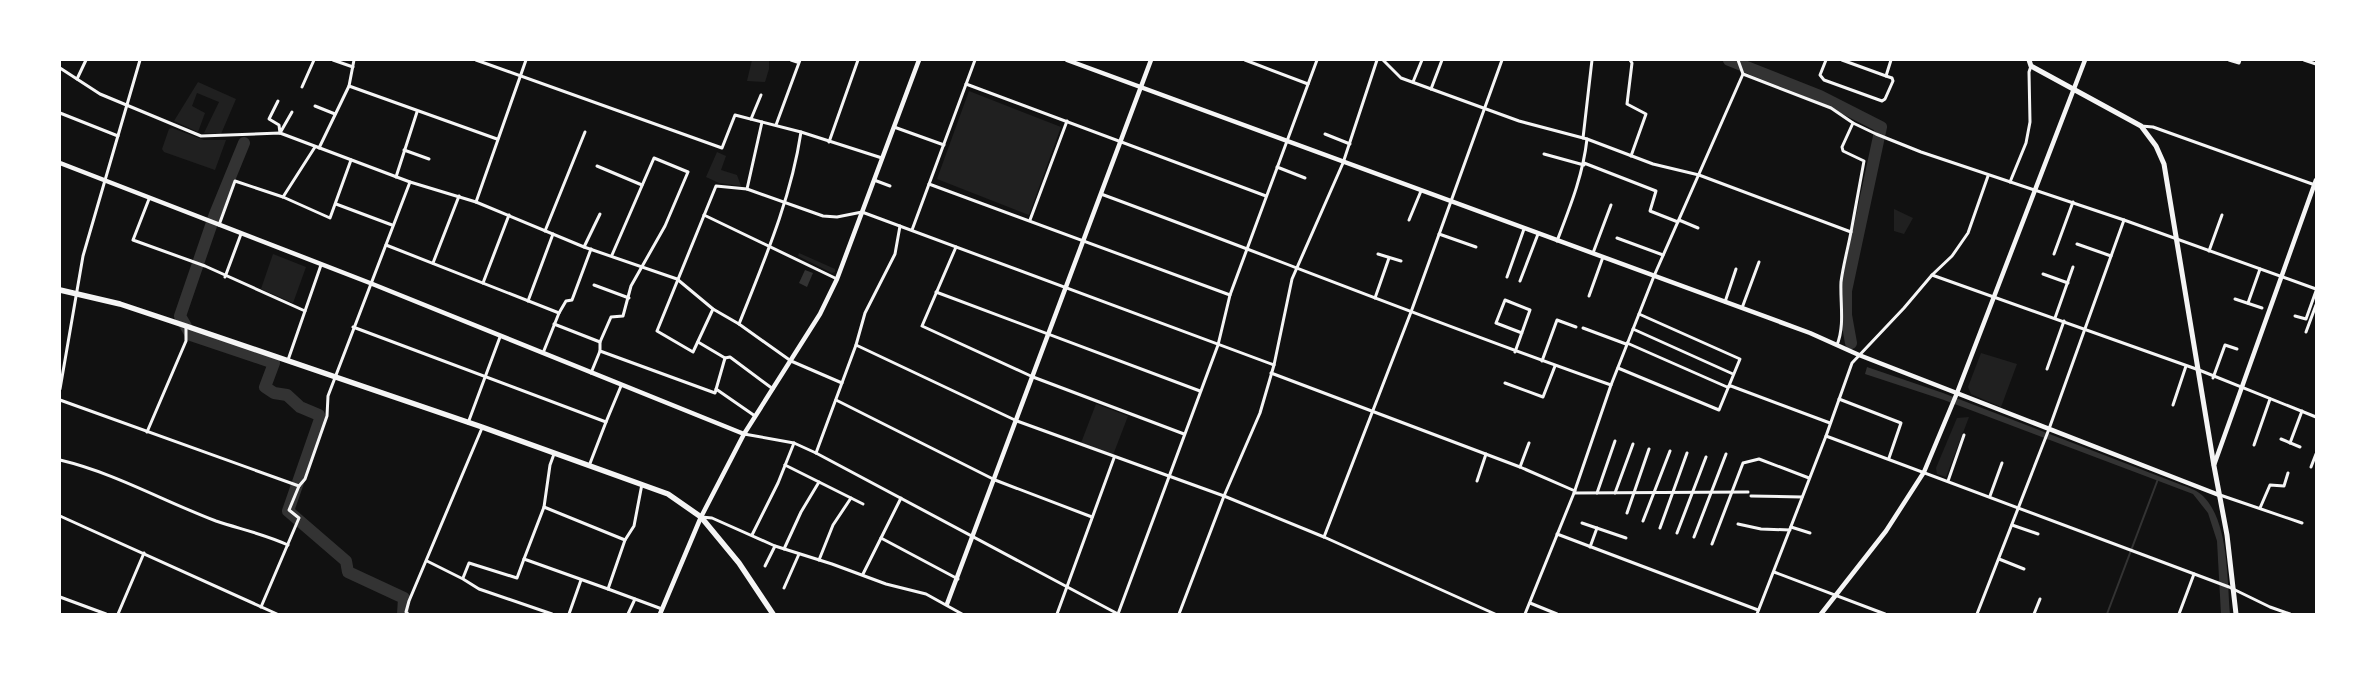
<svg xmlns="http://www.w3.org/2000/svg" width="2376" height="674" font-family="Raleway,sans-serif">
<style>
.green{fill:#202020}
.water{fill:#333}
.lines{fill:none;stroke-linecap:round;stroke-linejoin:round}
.stream{stroke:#333;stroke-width:2}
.river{stroke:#333;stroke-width:12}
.minor{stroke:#f5f5f5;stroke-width:3}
.tertiary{stroke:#f5f5f5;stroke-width:4.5}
.secondary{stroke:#f5f5f5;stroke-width:5}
.trunk{stroke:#f5f5f5;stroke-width:5.5}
</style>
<rect width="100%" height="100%" fill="#111"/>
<g class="green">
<polygon points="752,60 769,60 769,69 765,82 747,81"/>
<polygon points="198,82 236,99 221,134 204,133 219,102 197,93 192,106 205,113 198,132 174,121"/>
<polygon points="969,91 1061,127 1029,215 937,179"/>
<polygon points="172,128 204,140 226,140 215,170 164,152 162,149 169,129"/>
<polygon points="717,152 726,156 721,170 737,175 741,186 719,183 706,177"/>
<polygon points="1894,209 1913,218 1904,234 1894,231"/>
<polygon points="799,253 835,269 835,272 832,273 798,256"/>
<polygon points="273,254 306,267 293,303 261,289"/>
<polygon points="1981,353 2017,364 2001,407 1971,394 1968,387"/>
<polygon points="1096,404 1128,416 1113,455 1081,443"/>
<polygon points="1969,417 1946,477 1937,474 1936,468 1957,418"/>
</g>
<g class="water">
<polygon points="805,270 813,273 807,287 799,283"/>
<path d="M1867 367 1943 393 2179 484C2187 487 2197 490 2203 496 2229 522 2227 579 2230 614H2221L2217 541 2208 513 2193 494 1944 400 1865 374Z"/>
</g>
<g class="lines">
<polyline class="stream" points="2107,614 2158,479"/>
<g class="river">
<polyline points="1729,60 1820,96 1881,127 1846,291 1846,315 1851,343"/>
<polyline points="244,143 215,214 180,316 191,335 274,363 265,387 274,393 287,395 300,407 319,415 320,419 288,511 346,561 348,572 404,598 403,614"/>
</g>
<g class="minor">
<polyline points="333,60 353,67"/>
<polyline points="476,60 722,148 735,115 801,132 882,158"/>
<polyline points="791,60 797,62"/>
<polyline points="1245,60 1308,84"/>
<polyline points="1383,60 1401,78 1519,121 1587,139 1653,164 1699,175 1851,232 1864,161 1843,151 1842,147 1853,123"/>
<polyline points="1630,60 1632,63 1627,104 1646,114 1631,156"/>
<polyline points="1826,60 1820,75 1824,80 1882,101 1885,99 1893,81 1892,78 1886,76"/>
<polyline points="1842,60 1886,76 1891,60"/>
<polyline points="2229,60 2239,63 2240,60"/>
<polyline points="2304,60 2316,64"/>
<polyline points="60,68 100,94 201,136 280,133 410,182 476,202 584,247 677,279 713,309 739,324 791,361 842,383"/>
<polyline points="1743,74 1831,108 1853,123 1876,134 1921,152 2124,220 2316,289"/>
<polyline points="77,79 86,60"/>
<polyline points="1413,82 1422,60"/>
<polyline points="966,84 1266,196"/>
<polyline points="349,86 497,139"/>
<polyline points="302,87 314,60"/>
<polyline points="1431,89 1442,60"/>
<polyline points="278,101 269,119 279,125 280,133 292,112"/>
<polyline points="315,106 335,114"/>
<polyline points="60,113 118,136"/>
<polyline points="751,119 761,95"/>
<polyline points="776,125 800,60"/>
<polyline points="2141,126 2153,127 2315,185"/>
<polyline points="894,127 944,145"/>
<polyline points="1325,134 1350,144"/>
<polyline points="1583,138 1592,60"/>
<polyline points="829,142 858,60"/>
<polyline points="319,148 349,86 354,60"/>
<polyline points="404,150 429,159"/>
<polyline points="1544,154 1584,165"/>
<polyline points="1584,163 1656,191 1650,211 1678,222"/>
<polyline points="597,166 642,185"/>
<polyline points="1277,167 1305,178"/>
<polyline points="396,177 417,112"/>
<polyline points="874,180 890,186"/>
<polyline points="2010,182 2026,143 2030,122 2029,72 2031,66"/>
<polyline points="929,184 1230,295"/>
<polyline points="747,189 762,122"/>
<path d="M1101 194C1272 257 1440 325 1611 385"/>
<polyline points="283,197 315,147"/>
<polyline points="149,199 133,240 205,266 305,311"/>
<polyline points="476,202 526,60"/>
<polyline points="336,204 392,225"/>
<polyline points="704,215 837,279"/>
<polyline points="1030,220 1067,121"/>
<polyline points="1409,220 1421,191"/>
<polyline points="1679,220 1698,228"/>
<polyline points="219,225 235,181 283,197 330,218 351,160"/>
<polyline points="912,230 975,60"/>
<polyline points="545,231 585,132"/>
<polyline points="1439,234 1476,247"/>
<polyline points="1617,238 1663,255"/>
<path d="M1557 241C1570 207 1583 175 1587 139"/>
<polyline points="2077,244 2111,256"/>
<polyline points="386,245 559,313 543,353"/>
<polyline points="584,247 600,214"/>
<polyline points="956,247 922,326 1033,377 1184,434"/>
<polyline points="2209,251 2222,215"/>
<polyline points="1593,253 1611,205"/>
<polyline points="1378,254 1401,261"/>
<polyline points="2054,254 2073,202"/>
<polyline points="433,263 459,196"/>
<polyline points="2043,274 2068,283"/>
<polyline points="1932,275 2199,370 2316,417"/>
<polyline points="225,277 241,234"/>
<polyline points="1507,277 1524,229"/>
<polyline points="1520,281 1538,234"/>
<polyline points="483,283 509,215"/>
<polyline points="594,285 629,298"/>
<polyline points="936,292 1200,391"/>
<polyline points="1589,296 1603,257"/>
<polyline points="1375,298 1389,258"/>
<polyline points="2235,299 2262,308"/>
<polyline points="528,301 553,234"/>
<polyline points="1725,302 1736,269"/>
<polyline points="2248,303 2260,269"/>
<polyline points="1742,308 1759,262"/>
<polyline points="713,309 693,352 657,331 716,186 747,189 823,216 837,217 862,212 1274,365"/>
<polyline points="559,313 566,301 572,300 591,249"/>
<polyline points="2295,316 2306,319 2316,291"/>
<polyline points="2055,318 2073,267"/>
<polyline points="554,324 600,342 611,317 623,316 631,286 665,226 688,172 654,158 612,255"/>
<path d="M739 324C764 261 791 199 801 132"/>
<polyline points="353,327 606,422 589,466"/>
<polyline points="1583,328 1626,344"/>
<polyline points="1633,329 1733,374"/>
<polyline points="2306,332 2316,305"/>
<polyline points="600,342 600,351 715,393 725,358"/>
<polyline points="698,342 725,358 730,357 773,389"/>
<polyline points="1627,343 1727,387 1731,386 1830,423"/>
<polyline points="856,345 1017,421 1224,496 1324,537 1495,614"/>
<path d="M1837 345C1845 325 1840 303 1841 282 1843 266 1848 248 1851 232"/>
<polyline points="1515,352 1530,310 1505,300 1496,323 1522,333"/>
<polyline points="288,360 321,265"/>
<polyline points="1542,361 1557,320 1576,327"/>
<polyline points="1618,368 1719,410 1740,359 1639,314"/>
<polyline points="2047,369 2064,321"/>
<polyline points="591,373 600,351"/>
<polyline points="1271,373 1520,467 1575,491"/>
<polyline points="2213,378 2225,345 2237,349"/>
<polyline points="1505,383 1543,397 1555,366"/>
<polyline points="60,389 83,256 140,60"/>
<polyline points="716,389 755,416"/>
<polyline points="1839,399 1901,423 1889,458"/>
<polyline points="60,400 299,486"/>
<polyline points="836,400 995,480 1092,517"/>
<polyline points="2173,405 2186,366"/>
<polyline points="606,422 621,386"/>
<polyline points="468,423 500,337"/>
<polyline points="147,432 186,341 186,326"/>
<polyline points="744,434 794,443 816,453 1118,614"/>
<polyline points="1826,436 2229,587 2270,607 2290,614"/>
<polyline points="2281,439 2300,447"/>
<polyline points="2290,443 2302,411"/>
<polyline points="2254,445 2270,399"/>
<polyline points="816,453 856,345 865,313 895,254 900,226"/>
<polyline points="554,454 550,465 544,507 524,559 608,589 625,540 634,526 642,484"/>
<path d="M60 460C115 473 163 501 216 521 240 529 264 534 288 545"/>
<polyline points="785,465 863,504"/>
<polyline points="1520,467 1529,443"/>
<polyline points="2311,467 2316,454"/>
<polyline points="1477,481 1486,454"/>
<polyline points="1948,481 1964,435"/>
<polyline points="1574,493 1748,492"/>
<polyline points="1597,493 1615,441"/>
<polyline points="1615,493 1633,444"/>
<polyline points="2220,495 2302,523"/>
<polyline points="1751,496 1802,497"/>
<polyline points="1990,496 2002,463"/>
<polyline points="544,507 625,540"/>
<polyline points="2260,508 2270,485 2284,486 2288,473"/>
<polyline points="1627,513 1649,449"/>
<polyline points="60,516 277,614"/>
<polyline points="701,517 712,518 775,546 832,564 886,584 926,594 962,614"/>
<polyline points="1643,521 1670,451"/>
<polyline points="1582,523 1626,538"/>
<polyline points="1738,524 1761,529 1790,530"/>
<polyline points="2012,525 2038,534"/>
<polyline points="1791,527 1810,533"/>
<polyline points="1660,528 1687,453"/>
<polyline points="1677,533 1706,457"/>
<polyline points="1557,534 1758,610"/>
<polyline points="752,535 778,483 794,443"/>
<polyline points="1324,537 1411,312 1502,60"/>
<polyline points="1694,537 1726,454"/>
<polyline points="881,538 958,579"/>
<polyline points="1712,544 1743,463 1759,459 1809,478"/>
<polyline points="1590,547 1597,528"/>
<polyline points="784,549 801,512 819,482"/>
<polyline points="1999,559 2024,569"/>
<polyline points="819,560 833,525 851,498"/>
<polyline points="427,561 463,579 479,589 552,614"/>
<polyline points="765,566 775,546"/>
<polyline points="1774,572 1885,614"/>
<polyline points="863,574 901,498"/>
<polyline points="463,578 469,563 517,578 524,559"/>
<polyline points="784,588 799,554"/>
<polyline points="608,589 662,609"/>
<polyline points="60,597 106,614"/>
<polyline points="1530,603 1557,614"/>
<polyline points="261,607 299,518 289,510 299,486 305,479 327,416 328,396 410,182"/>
<polyline points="118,614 144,553"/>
<polyline points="408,614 406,612 409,601 482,428"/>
<polyline points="569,614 581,580"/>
<polyline points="628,614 635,599"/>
<polyline points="1057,614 1114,458"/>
<polyline points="1118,614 1218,345 1230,295 1317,60"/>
<polyline points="1179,614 1224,496 1260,413 1274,365 1292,279 1343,163 1377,60"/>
<polyline points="1525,614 1574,493 1611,385 1654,276 1743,74 1738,60"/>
<polyline points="1757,614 1826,436 1852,363 1904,308 1932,275 1952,256 1968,233 1988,176"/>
<polyline points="1977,614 2049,429 2124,220"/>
<polyline points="2034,614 2040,599"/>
<polyline points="2179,614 2194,574"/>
</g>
<g class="tertiary">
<polyline points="1067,60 1810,333 1859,355 2219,495"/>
<polyline points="60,163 370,283 744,434"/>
<polyline points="2214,465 2316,180"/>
<polyline points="947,604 1151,60"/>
<polyline points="660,614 701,517 744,434 820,314 837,279 919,60"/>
<polyline points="1821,614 1886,531 1924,472 1957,393 2085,60"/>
</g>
<polyline class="secondary" points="2029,60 2031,66 2141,126 2156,146 2164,164 2214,466 2227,535 2236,614"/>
<polyline class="trunk" points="60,290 120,304 186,326 482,427 668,494 701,517 739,563 773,614"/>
</g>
<rect width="2376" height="674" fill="none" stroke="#ffffff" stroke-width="122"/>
</svg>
